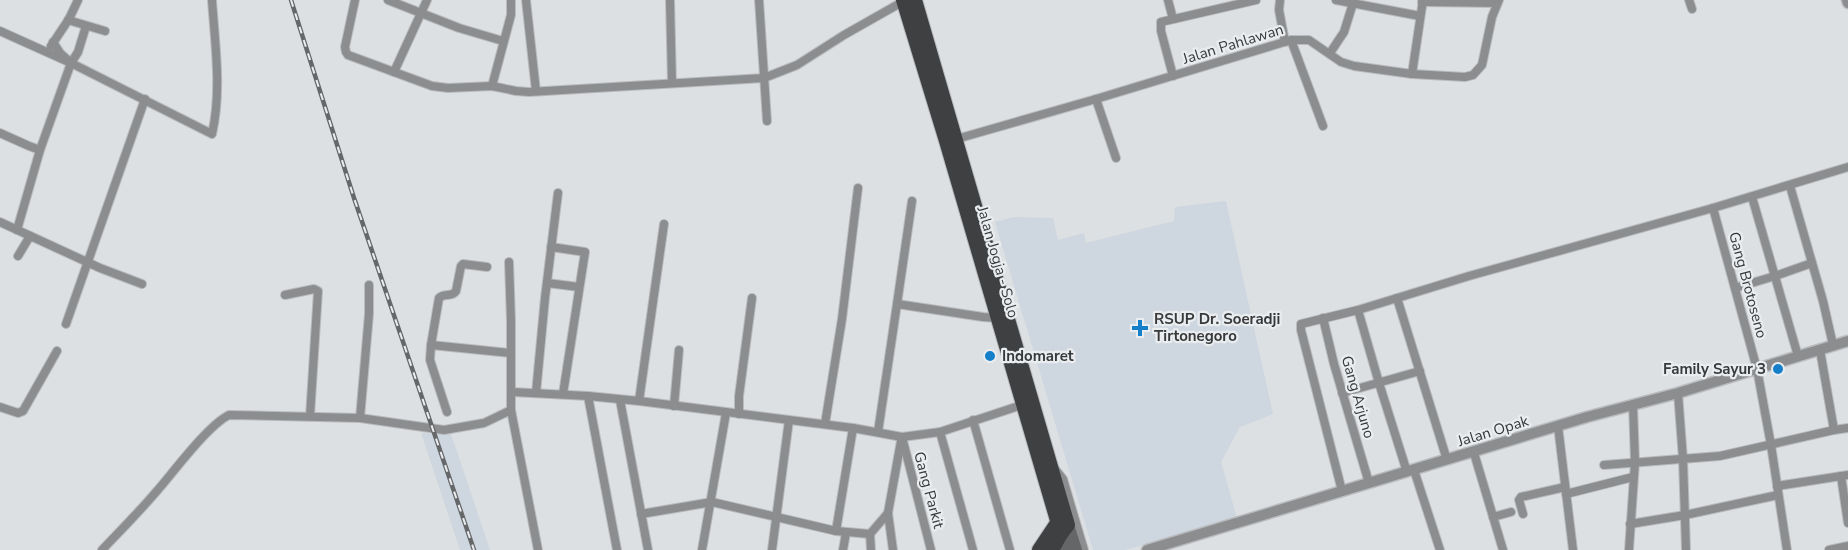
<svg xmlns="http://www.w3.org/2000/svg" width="1848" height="550" font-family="'Nunito Sans',sans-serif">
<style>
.built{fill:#ced6df}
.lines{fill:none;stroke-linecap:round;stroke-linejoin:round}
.minor-casing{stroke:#b9bbbe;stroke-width:10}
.tertiary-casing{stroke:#b9bbbe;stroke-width:13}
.secondary-casing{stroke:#b9bbbe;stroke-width:14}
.trunk-casing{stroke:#b9bbbe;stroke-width:16}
.minor{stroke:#8c8d8e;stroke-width:8}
.tertiary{stroke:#8c8d8e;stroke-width:10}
.secondary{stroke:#646668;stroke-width:12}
.trunk{stroke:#3e4042;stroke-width:14}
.rail-casing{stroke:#656768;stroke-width:4.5}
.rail{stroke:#eaedf0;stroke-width:2;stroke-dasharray:7;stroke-linecap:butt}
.poi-dot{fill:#167fc9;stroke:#eaedf0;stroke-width:2}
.labels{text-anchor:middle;stroke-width:4.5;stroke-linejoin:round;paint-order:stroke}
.street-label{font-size:15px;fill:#38393a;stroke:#eaedf0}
.poi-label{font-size:15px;font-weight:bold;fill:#38393a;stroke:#eaedf0;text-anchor:start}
</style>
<rect width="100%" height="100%" fill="#dde0e3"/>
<g class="built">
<polygon points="1226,201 1273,414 1240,427 1221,462 1237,518 1126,550 1093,550 995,222 1014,217 1053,218 1058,240 1084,233 1086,243 1174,221 1175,207"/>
<polygon points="421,433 451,434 490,550 460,550"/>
</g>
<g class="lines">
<defs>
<g id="minor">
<polyline points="355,0 345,47 346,52 348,55 432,86 448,88 492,86 516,91 529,92 764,78 797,65 844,35 904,1"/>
<polyline points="388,0 459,28 503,41"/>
<polyline points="526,0 536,91"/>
<polyline points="670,0 672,83"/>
<polyline points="759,0 767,121"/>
<polyline points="1168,0 1173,19"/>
<polyline points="1280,0 1279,10 1285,42"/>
<polyline points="1336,0 1420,16"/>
<polyline points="1689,0 1692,9"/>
<polyline points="1422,2 1497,3"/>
<polyline points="68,20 105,31"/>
<polyline points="0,31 71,63 40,150 29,146 0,133"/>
<polyline points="1291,40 1323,126"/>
<path d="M53 42 60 53 71 63 212 134C222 91 215 44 212 0"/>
<polyline points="51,46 69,19 78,0"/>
<polyline points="1330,53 1344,32 1354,0"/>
<polyline points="71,63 78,52 86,26"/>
<polyline points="394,72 427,0"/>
<polyline points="1412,74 1423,0"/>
<polyline points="1173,76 1161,31 1161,22 1256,0"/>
<polyline points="492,86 511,15 511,0"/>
<polyline points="1096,99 1116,158"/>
<polyline points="953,140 1096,99 1291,40 1309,40 1341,62 1354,66 1412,74 1465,77 1473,75 1482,65 1492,17 1499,0"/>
<polyline points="1790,186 1823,301 1833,345"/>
<polyline points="1752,197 1798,356"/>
<polyline points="1713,208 1757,369 1771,445 1787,550"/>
<polyline points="0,222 100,268 142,284"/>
<polyline points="17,230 40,150"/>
<polyline points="551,247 585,252 563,394"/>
<polyline points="18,256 30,236"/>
<polyline points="509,262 511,321 511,410 538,550"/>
<polyline points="547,283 579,287"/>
<polyline points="1735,288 1775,276 1812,263"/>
<polyline points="285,295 314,289 318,291 310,416"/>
<polyline points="1397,298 1447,460"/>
<polyline points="897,304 912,201"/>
<polyline points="1358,310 1379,383 1407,472"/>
<polyline points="1323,318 1334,364 1369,483"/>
<polyline points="66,324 145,99"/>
<path d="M431 345 439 298C444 292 452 298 456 291L461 266 463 264 487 267"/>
<polyline points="1820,350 1834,430"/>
<polyline points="512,392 588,396 639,401 853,428 902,437 940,432 1022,405"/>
<polyline points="536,393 545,298 558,193"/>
<polyline points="1342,393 1420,371"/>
<polyline points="1678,393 1683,459 1686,550"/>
<polyline points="588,396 617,550"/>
<polyline points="620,400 648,550"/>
<polyline points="639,401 664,224"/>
<polyline points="674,406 679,350"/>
<polyline points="0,407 18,413 23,411 57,351"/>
<polyline points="447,412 430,360 431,345 511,353"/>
<polyline points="739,414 739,396 752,298"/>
<polyline points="360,418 369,314 369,285"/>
<polyline points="973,420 1010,550"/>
<polyline points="825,424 842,319 858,188"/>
<polyline points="1558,426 1573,550"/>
<polyline points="878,432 897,304 983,317 997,318 1000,317"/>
<polyline points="940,432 973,550"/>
<polyline points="902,437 931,550"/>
<polyline points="1474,453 1503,550"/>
<polyline points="1604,465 1720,456 1834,430 1848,428"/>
<polyline points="1055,469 1063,479 1084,550"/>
<polyline points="1414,470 1440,550"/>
<polyline points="1841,476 1848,523"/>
<polyline points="1777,486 1848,475"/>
<polyline points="1342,491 1301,330 1301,324 1358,310 1469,276 1713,208 1848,167"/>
<polyline points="1566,494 1633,477"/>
<polyline points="641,514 712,502 836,531 870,534 888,513"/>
<polyline points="1523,514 1519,500 1521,497 1565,487"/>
<polyline points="1493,517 1511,512"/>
<polyline points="1630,524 1685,515 1778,495"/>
<polyline points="836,531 853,428"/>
<polyline points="870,534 871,550"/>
<path d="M102 550C120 531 139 512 156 492 173 473 207 426 229 415L360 418 444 430 484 423 511 410"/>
<polyline points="702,550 726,413"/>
<polyline points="772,550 789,420"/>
<polyline points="843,550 846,533"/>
<polyline points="893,550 888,513 901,441"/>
<polyline points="1629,550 1635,462 1633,405"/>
<polyline points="1829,550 1848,546"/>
</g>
<g id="tertiary">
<polyline points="1847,0 1848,3"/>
<polyline points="1147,550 1587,417 1678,393 1848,341"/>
</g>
<g id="secondary">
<polyline points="1068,525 1076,550"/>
<polyline points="1061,534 1065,550"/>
</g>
<g id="trunk">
<polyline points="903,0 946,141 1061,534"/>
<polyline points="915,0 1068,525 1061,534 1052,550"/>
<polyline points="1039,550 1061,517"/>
</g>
</defs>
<use href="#minor" class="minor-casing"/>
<use href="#tertiary" class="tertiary-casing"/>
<use href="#secondary" class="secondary-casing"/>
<use href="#trunk" class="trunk-casing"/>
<use href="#minor" class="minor"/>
<use href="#tertiary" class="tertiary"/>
<use href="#secondary" class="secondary"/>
<use href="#trunk" class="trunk"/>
<defs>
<polyline id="rail" points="291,0 354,198 474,550"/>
</defs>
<use href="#rail" class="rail-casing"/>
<use href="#rail" class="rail"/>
</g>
<g class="poi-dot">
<path d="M1137 319h6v6h6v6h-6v6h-6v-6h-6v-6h6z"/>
<circle cx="990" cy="356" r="6"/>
<circle cx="1778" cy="369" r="6"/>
</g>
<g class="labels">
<g class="street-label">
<text transform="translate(1233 44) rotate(-17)" y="5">Jalan Pahlawan</text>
<text transform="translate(998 262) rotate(74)" y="5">Jalan Jogja - Solo</text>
<text transform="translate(1748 285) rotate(75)" y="5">Gang Brotoseno</text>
<text transform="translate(1358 397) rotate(74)" y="5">Gang Arjuno</text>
<text transform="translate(1493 431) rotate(-17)" y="5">Jalan Opak</text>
<text transform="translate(929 490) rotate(75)" y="5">Gang Parkit</text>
</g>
<g class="poi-label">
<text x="1154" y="324">RSUP Dr. Soeradji<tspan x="1154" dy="17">Tirtonegoro</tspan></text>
<text x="1002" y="361">Indomaret</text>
<text x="1766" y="374" text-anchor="end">Family Sayur 3</text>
</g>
</g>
</svg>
